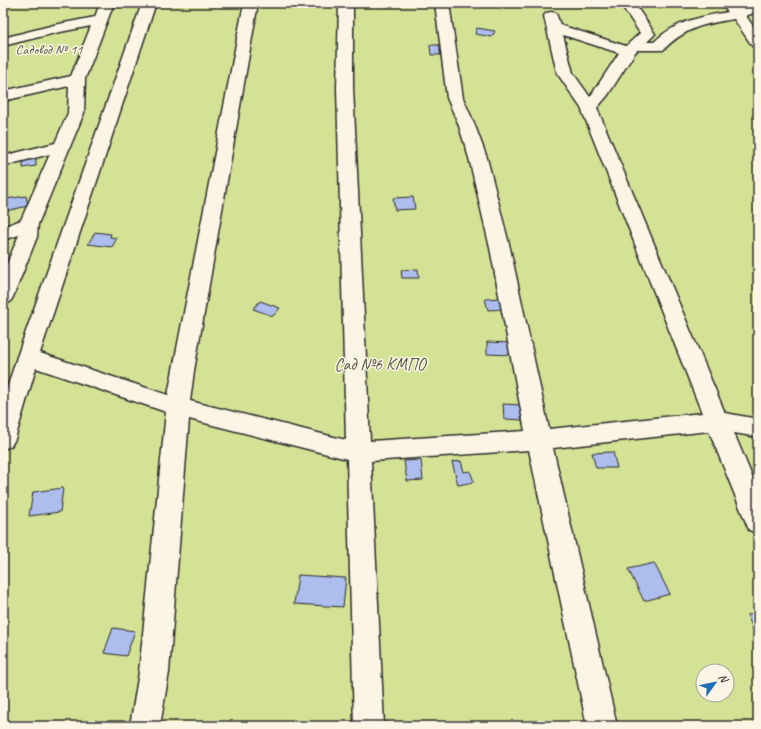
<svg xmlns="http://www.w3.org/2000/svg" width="761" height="729" font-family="Caveat,sans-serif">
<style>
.green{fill:#d4e295;stroke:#808660;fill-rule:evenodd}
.building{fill:#adbded;stroke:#2b2b2b}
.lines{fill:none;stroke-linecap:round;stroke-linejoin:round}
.minor-casing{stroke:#2b2b2b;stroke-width:3}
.minor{fill:#fcf5e5;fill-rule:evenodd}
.labels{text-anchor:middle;stroke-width:3;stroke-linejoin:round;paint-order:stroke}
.far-park-label{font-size:14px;fill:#555946;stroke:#fcf5e5}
.park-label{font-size:17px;fill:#555946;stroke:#fcf5e5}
</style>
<rect width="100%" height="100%" fill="#fcf5e5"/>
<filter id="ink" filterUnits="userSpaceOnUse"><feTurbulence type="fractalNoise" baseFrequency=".025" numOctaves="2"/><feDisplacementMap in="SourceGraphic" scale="8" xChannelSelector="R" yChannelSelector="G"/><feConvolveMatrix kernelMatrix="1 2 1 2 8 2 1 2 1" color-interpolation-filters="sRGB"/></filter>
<g filter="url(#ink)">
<path class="green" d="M3 3H758V726H3ZM703 671H727V695H703Z"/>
<g class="building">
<polygon points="477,28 495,31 492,37 475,34"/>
<polygon points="430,45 446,45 443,55 431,55"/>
<polygon points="36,158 36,166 23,168 23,160"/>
<polygon points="26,196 28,206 6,211 6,199"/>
<polygon points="413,197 415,209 395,210 393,198"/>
<polygon points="95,232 111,234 110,237 117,238 112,247 88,244"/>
<polygon points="418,269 419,278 402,278 401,270"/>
<polygon points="501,298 504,309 488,310 485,299"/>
<polygon points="260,301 280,308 273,316 253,309"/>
<polygon points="487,342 512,343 512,355 487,354"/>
<polygon points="503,404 522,405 523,420 504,419"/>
<polygon points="613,452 617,468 596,468 592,453"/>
<polygon points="421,460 423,480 407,481 404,461"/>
<polygon points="461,461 464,472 470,471 474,482 458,485 452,462"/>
<polygon points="63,488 60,512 29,516 33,492"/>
<polygon points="654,563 670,594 644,601 628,569"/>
<polygon points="298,575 346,578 343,607 294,604"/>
<polygon points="758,614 758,640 747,615"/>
<polygon points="113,628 135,631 126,656 104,653"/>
</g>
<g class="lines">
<defs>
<g id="minor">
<polygon points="100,3 114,3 85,79 84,113 38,224 37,237 13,297 10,302 3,304 3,273 19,235 3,240 3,227 21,220 50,154 3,166 3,156 55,143 68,113 69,86 3,101 3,91 71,76 91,26 55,33 3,46 3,38 54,25 95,17"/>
<path d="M142 3H156L40 353 168 395 244 3H258L194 371 190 401 346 440 337 88 339 3H353V88L370 441 525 431 490 248 469 158 458 123 447 98 435 3H449L463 98 474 123 487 158 510 248 549 429 702 413 581 108 557 73 544 16 546 13 551 12 556 13 560 25 626 46 640 33 620 3H634L655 34 647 42H654C676 21 699 17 728 12L720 3H735L740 8 753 3H758V11L746 16 758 33V48L753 47 734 19C704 24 686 27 663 50H637L634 54 608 95 597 108 725 413 758 419V437L734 433 758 491V533L749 530 709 431 553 448 617 726H587L529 450 371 461 384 726H354L347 459 189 419 169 672 160 726H130L139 672 166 412 36 368 15 439 11 446 3 449V401L17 357ZM563 35 619 53 590 97 573 73Z"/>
</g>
</defs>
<use href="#minor" class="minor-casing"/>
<use href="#minor" class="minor"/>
</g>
</g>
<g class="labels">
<g class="far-park-label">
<text x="49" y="54">Садовод № 11</text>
</g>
<g class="park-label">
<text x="380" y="370">Сад №6 КМПО</text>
</g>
</g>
<rect width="761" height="729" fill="none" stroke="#fcf5e5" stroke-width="16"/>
<rect x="8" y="8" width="745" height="713" fill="none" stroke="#2b2b2b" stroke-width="1.5" filter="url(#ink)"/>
<g transform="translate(715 683) rotate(57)"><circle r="19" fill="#fcf5e5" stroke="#a8a49b"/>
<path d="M0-3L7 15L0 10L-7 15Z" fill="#1f6fb2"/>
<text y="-6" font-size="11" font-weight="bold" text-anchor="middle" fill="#2b2b2b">N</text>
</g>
</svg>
